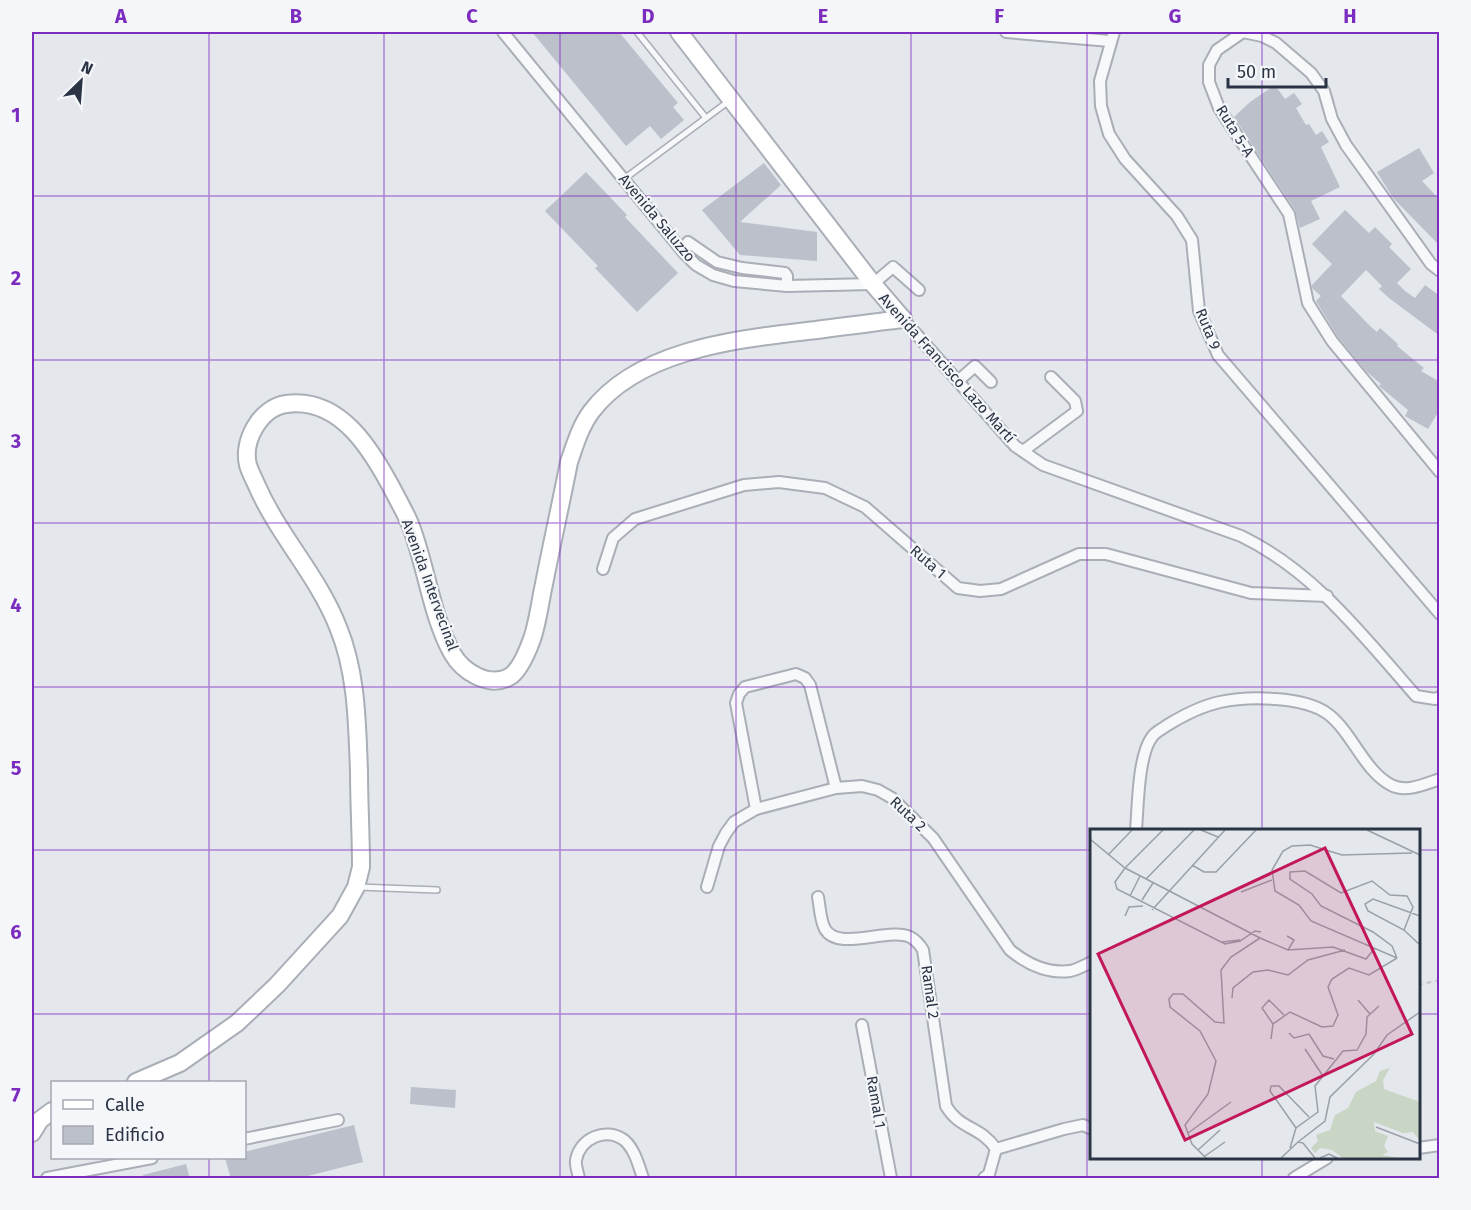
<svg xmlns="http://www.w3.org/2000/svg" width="1471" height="1210" font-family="'Fira Sans',sans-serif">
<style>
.building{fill:#bbc0ca}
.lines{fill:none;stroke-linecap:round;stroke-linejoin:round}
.lane-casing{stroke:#a9aeb7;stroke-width:8}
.street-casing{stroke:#a9aeb7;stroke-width:14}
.secondary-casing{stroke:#a9aeb7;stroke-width:20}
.path{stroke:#c2c5cb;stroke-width:2;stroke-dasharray:4.5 4.5;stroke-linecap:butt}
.lane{stroke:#f7f8fa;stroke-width:5}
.street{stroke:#f7f8fa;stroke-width:10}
.secondary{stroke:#fff;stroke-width:16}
.grid{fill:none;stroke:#7b2cbf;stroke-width:1.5;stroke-opacity:0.55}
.labels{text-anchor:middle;stroke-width:4.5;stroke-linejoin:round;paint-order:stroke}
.street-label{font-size:15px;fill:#2b3445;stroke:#f4f6f9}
.inset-road{fill:none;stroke:#9a9fa9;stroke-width:1.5}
.view{fill:#c2185b;fill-opacity:0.15;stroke:#c2185b;stroke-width:3}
.inset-edge{fill:none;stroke:#2b3445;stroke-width:3}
.neatline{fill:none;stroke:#7b2cbf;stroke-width:2}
.grid-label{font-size:20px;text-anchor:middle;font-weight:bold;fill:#7b2cbf}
</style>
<rect width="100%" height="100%" fill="#e4e7ec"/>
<g class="building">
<polygon points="532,32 619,32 678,103 673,107 684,120 661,139 650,126 626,146"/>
<polygon points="1275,85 1285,99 1294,93 1302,104 1296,108 1306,125 1309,124 1316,135 1322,131 1329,142 1321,147 1340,187 1311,201 1320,219 1300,228 1295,210 1234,117 1250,102"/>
<polygon points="1419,148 1434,173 1422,181 1440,200 1440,246 1393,198 1377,172"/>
<polygon points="764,163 781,185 740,222 817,232 817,261 740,255 702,210"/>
<polygon points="586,172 627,215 625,217 678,273 637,312 595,268 598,266 545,211"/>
<polygon points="1345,210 1369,233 1375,227 1392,244 1389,247 1411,269 1397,283 1405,291 1415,298 1425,285 1440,296 1440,336 1389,298 1379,289 1382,286 1366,270 1341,296 1371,327 1377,332 1380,328 1398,344 1397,346 1424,368 1421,371 1440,382 1440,409 1428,429 1405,416 1408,410 1379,386 1381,384 1366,371 1338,337 1316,301 1321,296 1312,288 1312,285 1332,264 1312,244"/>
<polygon points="411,1087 456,1090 455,1108 410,1104"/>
<polygon points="354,1125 363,1162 296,1179 231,1179 225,1158 244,1158 244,1152"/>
<polygon points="186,1164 190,1179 144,1179 143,1175"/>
</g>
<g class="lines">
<defs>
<g id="lane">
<polyline points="637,32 706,118"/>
<polyline points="624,179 729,101"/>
<polyline points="358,887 437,890"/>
</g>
<g id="street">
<polyline points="503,32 684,253 696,265 713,275 734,281 787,286 873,284 893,267 919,290"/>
<polyline points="1006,32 1110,41"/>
<polyline points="1114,32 1100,81 1101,106 1109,134 1125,159 1177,216 1192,240 1199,311 1218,355 1440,614"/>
<polyline points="688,242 717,262 742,268 785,273 787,276 787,286"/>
<polyline points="1440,271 1431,264 1346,145 1332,119 1324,91 1311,73 1276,43 1262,36 1243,32 1217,50 1209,65 1209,82 1219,108 1289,214 1308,303 1332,341 1440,472"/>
<path d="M903 319 1015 446 1043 465 1241 536C1314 571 1364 637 1416 696L1435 699 1440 697"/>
<polyline points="958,381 975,366 991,382"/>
<polyline points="1023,451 1077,411 1075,401 1051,377"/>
<polyline points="603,569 613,538 635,519 744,485 779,482 825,488 865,507 958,588 980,591 1001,589 1079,554 1106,554 1251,593 1327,596"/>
<polyline points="756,809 736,703 739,694 745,687 796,674 805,678 810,685 836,788"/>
<path d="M1136 830C1138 807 1138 755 1152 737 1155 732 1162 729 1166 726 1182 716 1202 706 1220 702 1248 696 1304 696 1328 714 1352 732 1364 771 1391 785 1406 793 1425 784 1440 779"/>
<path d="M707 887 719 846 726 833 734 822 756 809 836 788 862 786 878 790 892 798 933 838 1010 950C1027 964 1046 974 1070 971 1077 970 1085 965 1092 962"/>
<path d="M818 897C820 907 820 920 825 929 838 952 889 927 910 937 916 940 920 945 923 950L946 1106C960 1130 981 1126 996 1149"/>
<polyline points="862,1025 891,1178"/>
<polyline points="244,1139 338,1120"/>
<polyline points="1418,1148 1440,1145"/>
<polyline points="47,1178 152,1158"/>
<path d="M579 1178C578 1173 575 1165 576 1160 580 1138 606 1127 624 1140 635 1149 639 1167 643 1178"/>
<polyline points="984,1178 989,1174 996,1149 1064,1129 1083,1125 1092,1129"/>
<polyline points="1294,1178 1327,1158"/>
</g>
<g id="secondary">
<polyline points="679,32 873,284 903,319"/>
<path d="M136 1082 180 1063 237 1023 277 985 340 916 356 887 361 867C361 835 359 803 359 771 357 723 357 673 338 627 318 576 279 536 257 486 254 479 250 472 248 465 242 441 260 408 286 404 341 396 373 452 395 494 400 504 406 514 410 524 426 564 431 615 452 653 462 671 488 688 509 677 520 671 528 650 532 639 538 622 540 602 544 584 552 543 561 503 569 462 575 445 580 427 591 412 636 352 730 340 799 332 834 328 868 323 903 319"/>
<polyline points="32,1133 40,1120 52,1111"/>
</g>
</defs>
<use href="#lane" class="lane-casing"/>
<use href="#street" class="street-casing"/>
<use href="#secondary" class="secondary-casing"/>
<polyline class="path" points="1418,985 1440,980"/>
<use href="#lane" class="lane"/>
<use href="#street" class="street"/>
<use href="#secondary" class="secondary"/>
</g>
<path class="grid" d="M209 32V1082M384 32V1178M560 32V1178M736 32V1178M911 32V1178M1087 32V1178M1262 32V830M32 196H1440M32 360H1440M32 523H1440M32 687H1440M32 850H1092M1418 850H1440M32 1014H1092M1418 1014H1440M209 1158V1178M1262 1158V1178"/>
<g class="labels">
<g class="street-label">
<text transform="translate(1235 131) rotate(58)" y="5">Ruta 5-A</text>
<text transform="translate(657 218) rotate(50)" y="5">Avenida Saluzzo</text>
<text transform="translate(1208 329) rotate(68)" y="5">Ruta 9</text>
<text transform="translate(947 368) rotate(48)" y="5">Avenida Francisco Lazo Martí</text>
<text transform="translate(928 562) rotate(41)" y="5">Ruta 1</text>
<text transform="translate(430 585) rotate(70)" y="5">Avenida Intervecinal</text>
<text transform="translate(908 814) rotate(43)" y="5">Ruta 2</text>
<text transform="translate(930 992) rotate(82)" y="5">Ramal 2</text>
<text transform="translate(876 1102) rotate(80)" y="5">Ramal 1</text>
</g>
</g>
<g transform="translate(1090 829)">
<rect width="330" height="330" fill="#e4e7ec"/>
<path d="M300 239 293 251 294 260 330 273V312L323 303 313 304 284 293 285 302 298 307 294 317 298 323 292 326 310 329H253L242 321 230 319 225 324 221 319 228 312 226 306 240 301 245 286 258 279 266 263 286 252 290 242Z" fill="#c9d6c5"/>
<path class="inset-road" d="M73 1 35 39 25 53 27 60 135 115 150 112 165 102 171 103M111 1 128 8M277 1 330 26M0 10 35 39 170 109M18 26 42 1M102 36 114 43H126L166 1M56 50 104 1M151 63 182 51M40 67 50 47M52 71 63 54M62 81 135 1M35 87 39 78 53 77M330 87 283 70 275 75 278 82 314 101 330 116M197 107 204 111 198 121M170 109 198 121 243 118 276 130 284 120M132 113 150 111M307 129 302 117 283 103 231 77 222 65 200 50V43L215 42 251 64 282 52 300 66 317 67 323 78 314 101M307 129 221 92 209 76 185 62 182 41 193 22 202 17 220 16 252 26 322 24M142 169 143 159 163 143 178 141 198 146 218 131 255 121M268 171 280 185M183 195 172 179 179 171 194 186M199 204 204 209 219 205 233 227 244 230M181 210 183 195 200 183 232 198 243 197 248 186 238 158 242 150 259 139 279 146 307 129M215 220 233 247M286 298 330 315M206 299 180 262 181 257H189L219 288M98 304 141 273M208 313 235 292 240 268 284 225 297 206 330 183M213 314 225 329M200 319 206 299 228 283 225 257 253 222 267 221 276 205 277 188 289 177M108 321 130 301M115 327 135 313M116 329 102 315 95 296 118 265 126 232 110 202 80 178 79 170 83 165H93L125 193 134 194 131 141 141 128 170 109M191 329 208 313 213 314M230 329 239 325 247 329"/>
<path class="view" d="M235 19 322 205 95 311 8 125Z"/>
<rect width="330" height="330" class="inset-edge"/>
</g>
<rect width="1471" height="1210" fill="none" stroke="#f4f6f9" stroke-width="66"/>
<rect x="51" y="1081" width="195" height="78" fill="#f4f6f9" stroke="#a4a8b1" stroke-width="1.5"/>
<rect x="63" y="1100" width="30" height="9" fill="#ffffff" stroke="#a4a8b1" stroke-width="1.5"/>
<text x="105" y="1111" font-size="18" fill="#2b3445">Calle</text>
<rect x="63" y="1126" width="30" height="18" fill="#bbc0ca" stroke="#a4a8b1" stroke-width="1.5"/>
<text x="105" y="1141" font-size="18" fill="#2b3445">Edificio</text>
<g transform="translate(81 81) rotate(25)" stroke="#f4f6f9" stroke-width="4.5" paint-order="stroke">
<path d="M0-4.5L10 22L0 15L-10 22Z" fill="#2b3445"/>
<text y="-9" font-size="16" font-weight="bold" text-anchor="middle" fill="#2b3445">N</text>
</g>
<path d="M1228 78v9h98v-9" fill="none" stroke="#2b3445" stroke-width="3"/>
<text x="1237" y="78" font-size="18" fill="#2b3445" stroke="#f4f6f9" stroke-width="4.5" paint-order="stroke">50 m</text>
<rect x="33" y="33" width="1405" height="1144" class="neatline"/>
<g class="grid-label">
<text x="121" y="23">A</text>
<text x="296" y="23">B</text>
<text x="472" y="23">C</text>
<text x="648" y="23">D</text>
<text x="823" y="23">E</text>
<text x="999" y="23">F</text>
<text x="1175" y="23">G</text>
<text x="1350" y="23">H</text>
<text x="16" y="122">1</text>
<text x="16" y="285">2</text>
<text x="16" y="448">3</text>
<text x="16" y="612">4</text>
<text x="16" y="775">5</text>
<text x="16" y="939">6</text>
<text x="16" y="1102">7</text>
</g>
</svg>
